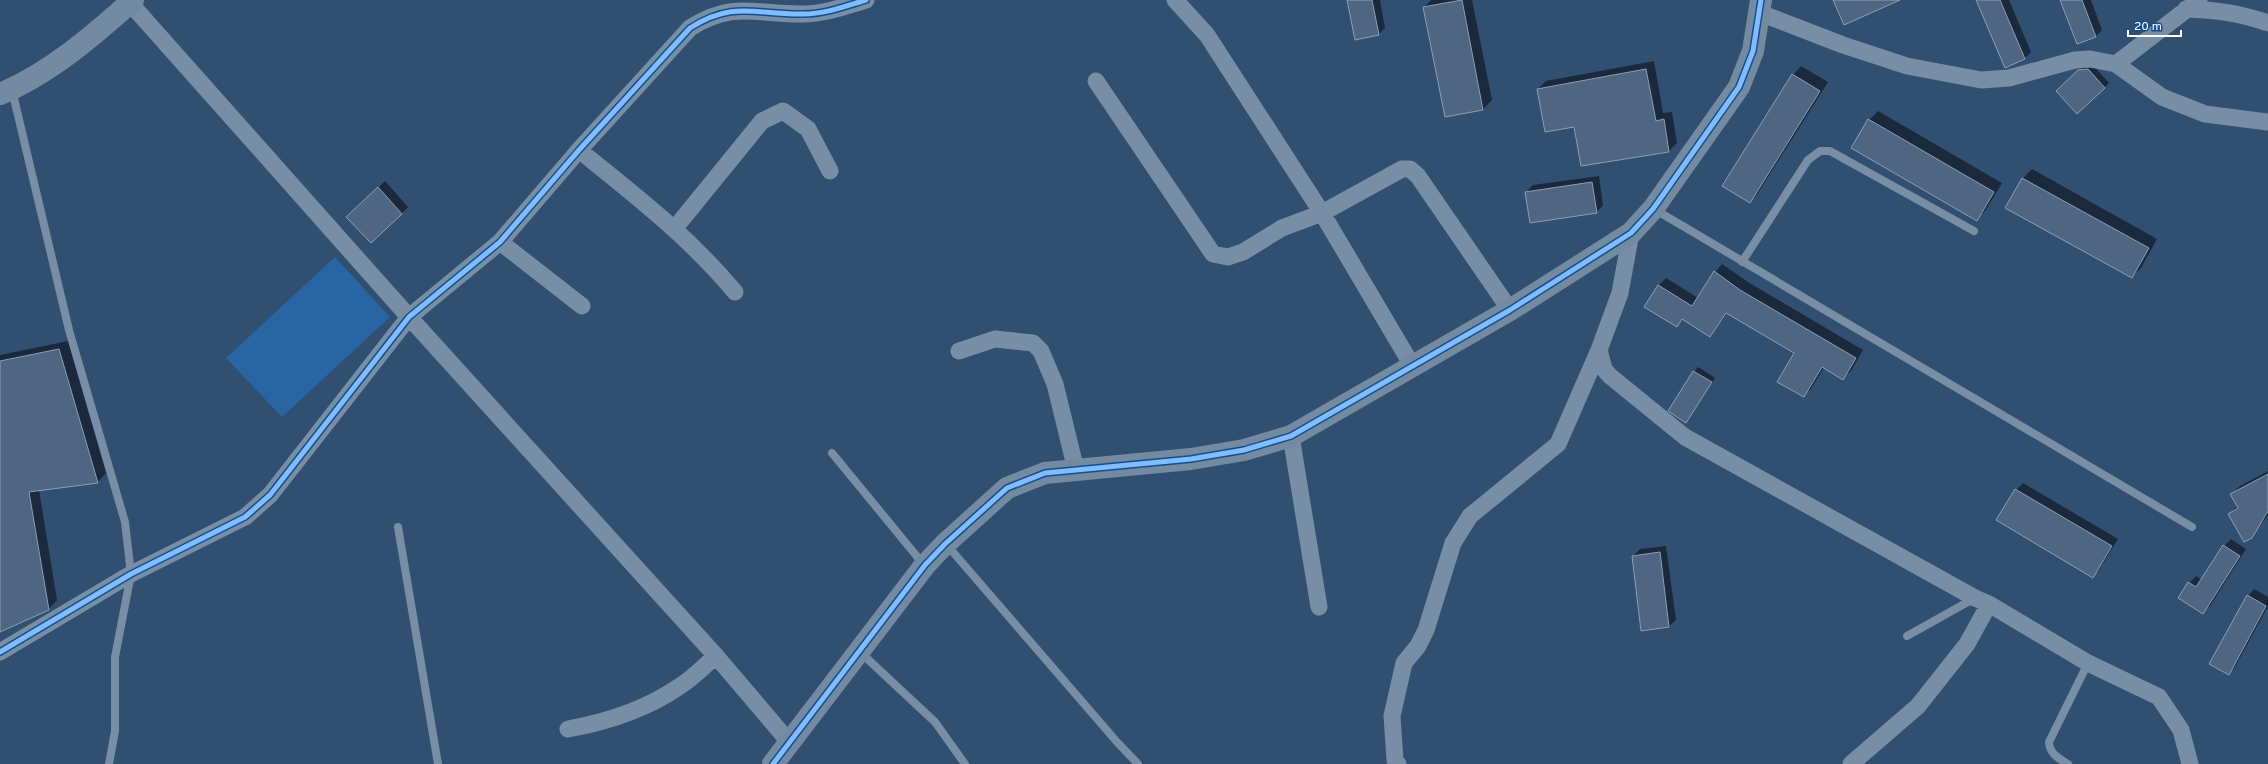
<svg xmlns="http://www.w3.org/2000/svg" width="2268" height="764" font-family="Overpass,sans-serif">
<rect width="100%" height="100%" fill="#314f71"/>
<!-- green -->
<path fill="#2965a3" d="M335 257 390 317 282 417 226 358Z"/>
<!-- shadow -->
<path fill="#0007" d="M1348 0H1380L1385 28 1379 34Z
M1431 0H1472L1492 100 1483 109 1446 116 1424 7Z
M1977 0H2009L2031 52 2024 59Z
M2061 0H2091L2102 30 2096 36 2078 43Z
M1654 61 1663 113 1672 112 1677 143 1669 151 1575 126 1538 89 1546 81Z
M2093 65 2109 83 2077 113 2061 87 2084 66Z
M1801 66 1828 82 1758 193 1750 202 1793 75Z
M1878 111 2002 183 1985 211 1977 219 1853 148 1869 120Z
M2032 169 2157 239 2141 268 2132 277 2007 208 2023 178Z
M1599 176 1603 205 1597 212 1526 192 1533 185Z
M385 181 408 207 401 214 348 217Z
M1722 264 1748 282 1863 350 1851 371 1843 378 1824 367 1811 389 1803 396 1795 353 1727 313 1710 336 1683 319 1677 326 1645 307 1659 285 1666 278 1698 298 1715 272Z
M68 341 106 473 98 482 39 490 57 600 49 609 0 631V355Z
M1698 367 1715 378 1686 422 1694 372Z
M2268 471V515L2251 537 2229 514 2237 506 2231 494 2240 486Z
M2023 483 2118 539 2099 570 2093 576 1998 520 2016 490Z
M2231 539 2246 549 2210 606 2203 612 2189 583 2196 576 2202 580 2224 546Z
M1666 546 1676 620 1669 626 1642 630 1633 556 1640 549Z
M2254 589 2268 597V606L2235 667 2229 673 2248 596Z"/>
<!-- building -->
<path fill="#4e6681" stroke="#8c9fb4" d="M1347 0H1372L1379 35 1355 40Z
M1462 0 1483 110 1445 117 1423 7Z
M1833 0H1900L1844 25Z
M1976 0H2000L2025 59 2005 68Z
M2060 0H2082L2096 37 2077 44Z
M1646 69 1656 121 1664 119 1669 152 1581 166 1574 127 1545 132 1537 89Z
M2088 69 2105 88 2077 114 2056 91 2078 70Z
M1792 74 1820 91 1750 203 1722 186Z
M1868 119 1994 192 1977 221 1851 148Z
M2022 178 2149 248 2132 278 2005 208Z
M1592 182 1597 213 1530 223 1525 192Z
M378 187 402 214 371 243 346 217Z
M1714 271 1740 290 1856 358 1843 380 1822 367 1804 397 1777 382 1794 353 1726 313 1710 337 1682 319 1677 327 1644 307 1658 285 1692 306Z
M59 349 98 483 29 492 49 610 0 632V361Z
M1693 371 1712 382 1686 423 1668 411Z
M2268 474V511L2252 538 2244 542 2228 514 2238 508 2230 494Z
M2015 489 2112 546 2093 578 1996 520Z
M2223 545 2240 556 2203 614 2178 598 2188 582 2196 587Z
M1660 552 1669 627 1641 631 1632 556Z
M2247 595 2266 606 2229 675 2209 664Z"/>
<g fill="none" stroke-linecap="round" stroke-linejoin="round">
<!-- lane -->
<path stroke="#788ea5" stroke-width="8" d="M12 90 69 330 125 522 131 574 115 657V731L109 764
M1654 209 2192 527
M1742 262 1808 160 1820 151H1830L1974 231
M832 453 924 565
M398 527 438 764
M946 544 1117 742 1138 764
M1907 636 1975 598
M860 652 935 722 965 764
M2068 764C2058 758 2050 754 2049 742L2088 663"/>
<!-- street -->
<path stroke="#788ea5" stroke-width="17" d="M1175 0 1207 35 1322 213 1413 367
M130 3 409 317 716 656 790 743
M2186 9C2217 10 2239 13 2268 23
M1760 13 1843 45 1907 66 1981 80 2009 78 2075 60 2090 59 2116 64 2162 97 2205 114 2268 122
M2116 64 2199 0
M1096 81 1213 254 1228 257 1243 252 1282 228 1322 213 1402 169H1410L1418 176 1510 310
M579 150C636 196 688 236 735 292
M675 228 762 121 783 111 808 129 830 171
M1631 233 1620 293 1599 350 1604 369 1610 376 1685 437 1975 598 1989 604 2088 663 2159 697 2181 730 2190 764
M500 242 582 306
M959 351 995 339 1033 343 1041 351 1055 384 1076 470
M1291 436 1319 607
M0 652 131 574 245 517 270 495 409 317 500 242 579 150 690 28C734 0 756 15 803 14 825 14 846 6 866 0
M568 729C607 722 647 709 680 686 693 678 704 666 716 656
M1398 764 1395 760 1392 716 1404 663 1418 646 1426 630 1453 543 1470 516 1558 444 1599 350
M1851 764 1918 706 1967 644 1989 604"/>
<!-- secondary -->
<path stroke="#738aa1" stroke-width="22" d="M0 94C49 74 94 35 133 0
M773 764 925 565 945 544 1007 488 1045 473 1191 459 1244 450 1291 436 1510 310 1631 233 1653 209 1739 87 1753 51 1761 0"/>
<!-- cycleway casing -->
<g stroke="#164e8c" stroke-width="8">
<path id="cycleway" d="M0 652 131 574 245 517 270 495 409 317 500 242 579 150 690 28C734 0 756 15 803 14 825 14 846 6 866 0
M773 764 925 565 945 544 1007 488 1045 473 1191 459 1244 450 1291 436 1510 310 1631 233 1653 209 1739 87 1753 51 1761 0"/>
</g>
<!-- cycleway -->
<use href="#cycleway" stroke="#80bcff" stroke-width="5"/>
</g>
<!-- scale -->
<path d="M2128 30v6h53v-6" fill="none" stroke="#ffffff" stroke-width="2"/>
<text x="2134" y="30" font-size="12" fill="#ffffff" stroke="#164e8c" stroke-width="3" paint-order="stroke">20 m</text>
</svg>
